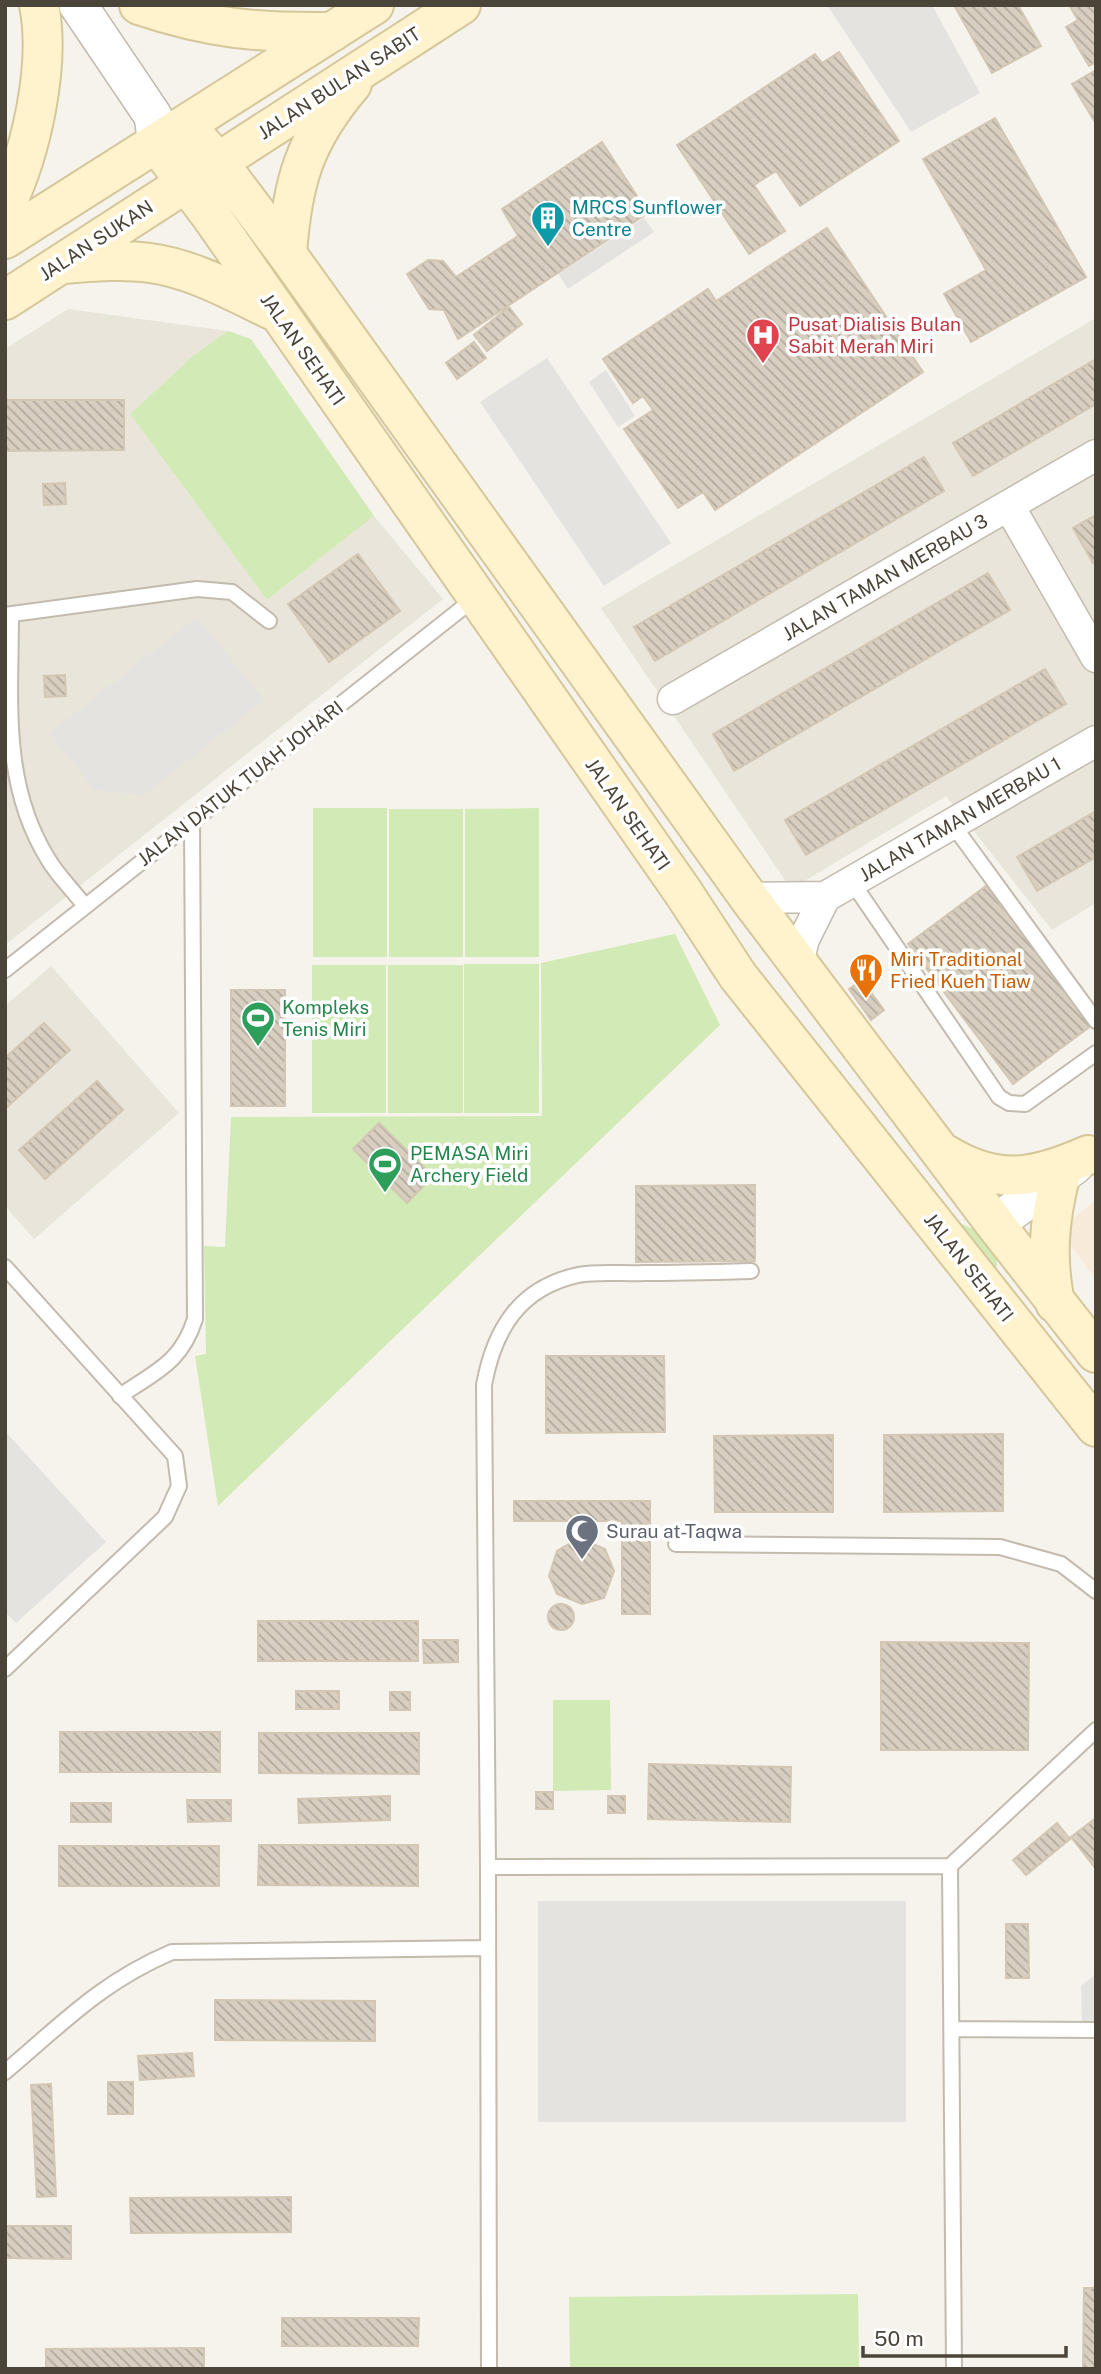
<svg xmlns="http://www.w3.org/2000/svg" width="1101" height="2374" font-family="'Public Sans',sans-serif">
<defs>
<pattern id="building-back-hatch" width="6" height="6" patternUnits="userSpaceOnUse" patternTransform="scale(1.75)"><rect width="6" height="6" fill="#d8cfc1"/><path d="M-1 5l2 2M0 0l6 6M5-1l2 2" fill="none" stroke="#b1aa9e"/></pattern>
</defs>
<rect width="100%" height="100%" fill="#f6f3ec"/>
<!-- residential -->
<path fill="#eae5da" d="M68 309 228 331 194 355 130 414 267 600 374 516 443 599 5 945V349Z
M1096 318V903L1052 930 946 796 791 889 601 608Z
M51 966 179 1113 34 1239 5 1206V1006Z"/>
<!-- commercial -->
<path fill="#f7ead8" d="M1096 1200V1279L1059 1230Z"/>
<!-- green -->
<path fill="#d2eab5" d="M228 331 251 339 374 516 267 600 130 414 194 355Z
M313 808H387V957H313Z
M539 808V957H465V809Z
M389 809H463V957H389Z
M675 934 720 1025 218 1506 195 1356 206 1354 204 1246 225 1247 231 1117 542 1116 541 963Z
M464 964H539V1113H464Z
M312 965H386V1113H312Z
M388 965H463V1113H388Z
M955 1221C984 1233 1003 1243 995 1280Z
M553 1700H610L611 1790 553 1791Z
M858 2294 859 2369H570L569 2297Z"/>
<!-- parking -->
<path fill="#e5e3e0" d="M827 5H932L980 93 911 132Z
M644 218 654 232 568 289 558 274Z
M547 358 671 543 604 586 480 402Z
M606 370 635 416 618 427 589 382Z
M197 617 264 700 144 795 95 790 50 733Z
M5 1431 106 1542 16 1623 5 1612Z
M538 1901H906V2122H538Z
M1096 1974V2022H1082L1081 1986Z"/>
<!-- building -->
<path fill="url(#building-back-hatch)" stroke="#d3c7b4" stroke-width="2" d="M954 5H1018L1041 46 992 73Z
M1069 5H1096V62L1089 66 1066 27 1078 20Z
M839 52 899 141 800 206 776 171 754 185 785 231 749 254 677 145 815 54 822 63Z
M1096 70V124L1072 84Z
M995 118 1086 277 971 342 944 294 986 270 923 159Z
M602 142 648 213 458 339 444 310 429 309 407 274 428 260 443 261 456 277 518 236 502 209Z
M827 228 923 372 715 510 703 492 678 508 624 429 653 410 643 396 633 403 603 359 708 289 716 301Z
M509 307 522 324 487 351 474 335Z
M474 342 486 358 457 379 446 363Z
M1096 359V404L973 476 953 443Z
M5 400H124V450L5 451Z
M924 457 944 491 655 661 634 627Z
M65 483 66 504 44 505 43 484Z
M1096 515V562L1093 563 1073 528Z
M358 554 400 611 329 662 288 604Z
M988 573 1010 610 734 771 713 734Z
M1045 669 1066 704 806 855 785 820Z
M65 675 66 696 45 697 44 676Z
M1096 811V857L1037 891 1017 857Z
M986 886 1092 1025 1013 1084 908 944Z
M862 980 884 1010 871 1020 849 989Z
M231 990H285V1106H231Z
M44 1023 70 1050 5 1109V1058Z
M97 1081 123 1110 45 1179 19 1150Z
M379 1123 433 1176 407 1203 353 1149Z
M755 1185V1261L636 1262V1186Z
M546 1356H664L665 1432 546 1433Z
M1003 1434V1511L884 1512V1435Z
M833 1435V1512H715L714 1436Z
M514 1501H650V1614H622V1521H514Z
M579 1538 605 1549 614 1571 604 1598 582 1604 557 1594 549 1576 557 1551Z
M548 1617a13 13 0 1 1 26 0a13 13 0 1 1-26 0Z
M258 1621H418V1661H258Z
M423 1640H458V1662L424 1663Z
M881 1642 1029 1643 1028 1750H881Z
M296 1691H339V1709H296Z
M390 1692H410V1710H390Z
M60 1732H220V1772H60Z
M259 1733H419V1774L259 1773Z
M649 1764 791 1767 790 1822 648 1819Z
M536 1792H553V1809H536Z
M390 1796V1820L299 1823 298 1799Z
M608 1796H625V1813H608Z
M187 1800H231V1821L188 1822Z
M71 1803H111V1822H71Z
M1096 1818V1869L1071 1837Z
M1057 1823 1070 1839 1026 1875 1013 1860Z
M259 1845H418V1886L258 1885Z
M59 1846H219V1886H59Z
M1006 1924H1028L1029 1978H1006Z
M215 2000 375 2001V2041L215 2040Z
M192 2053 194 2076 140 2080 138 2056Z
M108 2082H133V2114H108Z
M51 2084 56 2196 37 2197 31 2085Z
M291 2197V2232L131 2233 130 2198Z
M5 2226H71V2259L5 2258Z
M1084 2288H1096V2369H1083Z
M282 2318H419L418 2346H282Z
M204 2348V2369H46V2349Z"/>
<g fill="none" stroke-linecap="round" stroke-linejoin="round">
<!-- service casing -->
<g stroke="#c2bbae" stroke-width="18">
<path id="service" d="M5 615 197 589 232 592 269 621
M11 615C11 700 1 783 48 859 57 875 73 890 84 905
M953 825 1096 1021
M852 882 999 1097 1009 1103 1025 1104 1096 1053
M5 970 475 598
M5 1267 175 1456 179 1486 165 1517 5 1669
M120 1396C156 1371 181 1363 195 1319L192 822
M676 1544 1000 1547 1061 1564 1096 1591
M950 1866 1096 1730
M488 1867 484 1385C494 1330 519 1288 578 1275 598 1271 622 1274 643 1273 679 1273 715 1272 751 1271
M952 2029 1096 2030
M5 2072C62 2024 101 1982 172 1952L487 1948
M489 2369 488 1867 950 1866 954 2369"/>
</g>
<!-- minor casing -->
<g stroke="#c2bbae" stroke-width="33">
<path id="minor" d="M1009 506 1096 657
M673 699 1096 455
M749 898 825 897 1096 741
M798 963 804 939 825 897"/>
</g>
<!-- tertiary casing -->
<g stroke="#c2bbae" stroke-width="40">
<path id="tertiary" d="M78 5 153 116 157 144
M995 1224 1075 1165"/>
</g>
<!-- secondary casing -->
<g stroke="#d6c79b" stroke-width="42">
<path id="secondary" d="M139 5C211 29 257 33 332 32
M185 125 218 162 287 254 749 898 995 1224 1096 1353
M157 144 211 216 683 892 738 976 1096 1427
M5 207C31 153 51 65 39 5
M5 239 374 5
M287 254C292 183 304 140 352 84
M63 264C91 262 121 259 150 263 195 269 235 293 276 312
M5 300 461 5
M945 1154C997 1186 1034 1179 1088 1155
M1055 1303C1046 1258 1049 1221 1060 1177"/>
</g>
<!-- service -->
<use href="#service" stroke="#fff" stroke-width="14"/>
<!-- minor -->
<use href="#minor" stroke="#fff" stroke-width="30"/>
<!-- tertiary -->
<use href="#tertiary" stroke="#fff" stroke-width="37"/>
<!-- secondary -->
<use href="#secondary" stroke="#fff3cd" stroke-width="38"/>
</g>
<!-- icons -->
<defs>
<g id="building-pin" transform="scale(1.75)"><path d="M0 17L-7.5 6A9.5 9.5 0 1 1 7.5 6Z" fill="#0f9aa8" stroke="#fff"/><path d="M-4-6H4V6H1V3H-1V6H-4ZM-2.5-4.3h1.7v1.8h-1.7ZM.8-4.3h1.7v1.8H.8ZM-2.5-1h1.7V.8h-1.7ZM.8-1h1.7V.8H.8Z" fill="#fff"/></g>
<g id="hospital-pin" transform="scale(1.75)"><path d="M0 17L-7.5 6A9.5 9.5 0 1 1 7.5 6Z" fill="#e0444e" stroke="#fff"/><path d="M-5-5h3v3.5h4V-5h3V5h-3V1.5h-4V5h-3Z" fill="#fff"/></g>
<g id="restaurant-pin" transform="scale(1.75)"><path d="M0 17L-7.5 6A9.5 9.5 0 1 1 7.5 6Z" fill="#e8710a" stroke="#fff"/><path d="M-5-6h1v4h1v-4h1v4h1v-4h1v5L-1.5 .5V6h-2V.5L-5-1ZM5-6V6H3V1.5H1.5Q1.5-4 5-6Z" fill="#fff"/></g>
<g id="stadium-pin" transform="scale(1.75)"><path d="M0 17L-7.5 6A9.5 9.5 0 1 1 7.5 6Z" fill="#2e9e5b" stroke="#fff"/><path d="M0-5a6.5 5 0 1 0 0 10a6.5 5 0 1 0 0-10ZM-3.5-1.8h7v3.6h-7Z" fill="#fff"/></g>
<g id="mosque-pin" transform="scale(1.75)"><path d="M0 17L-7.5 6A9.5 9.5 0 1 1 7.5 6Z" fill="#6b7280" stroke="#fff"/><path d="M3.5-4.9A6 6 0 1 0 3.5 4.9A5 5 0 1 1 3.5-4.9Z" fill="#fff"/></g>
</defs>
<g fill-rule="evenodd">
<use href="#building-pin" x="548" y="218"/>
<use href="#hospital-pin" x="763" y="335"/>
<use href="#restaurant-pin" x="866" y="970"/>
<use href="#stadium-pin" x="258" y="1018"/>
<use href="#stadium-pin" x="385" y="1164"/>
<use href="#mosque-pin" x="582" y="1531"/>
</g>
<g text-anchor="middle" dominant-baseline="central" stroke-width="7" stroke-linejoin="round" paint-order="stroke">
<!-- street labels -->
<g font-size="19" fill="#4b4439" stroke="#fff">
<text transform="translate(339 83) rotate(-33)">JALAN BULAN SABIT</text>
<text transform="translate(96 240) rotate(-33)">JALAN SUKAN</text>
<text transform="translate(303 349) rotate(55)">JALAN SEHATI</text>
<text transform="translate(885 577) rotate(-30)">JALAN TAMAN MERBAU 3</text>
<text transform="translate(240 783) rotate(-38)">JALAN DATUK TUAH JOHARI</text>
<text transform="translate(628 814) rotate(55)">JALAN SEHATI</text>
<text transform="translate(960 819) rotate(-30)">JALAN TAMAN MERBAU 1</text>
<text transform="translate(969 1267) rotate(52)">JALAN SEHATI</text>
</g>
<!-- culture labels -->
<g font-size="19" fill="#0d838f" stroke="#fff" text-anchor="start">
<text x="572" y="207">MRCS Sunflower<tspan x="572" dy="22">Centre</tspan></text>
</g>
<!-- health labels -->
<g font-size="19" fill="#be3a42" stroke="#fff" text-anchor="start">
<text x="788" y="324">Pusat Dialisis Bulan<tspan x="788" dy="22">Sabit Merah Miri</tspan></text>
</g>
<!-- food labels -->
<g font-size="19" fill="#c56008" stroke="#fff" text-anchor="start">
<text x="890" y="959">Miri Traditional<tspan x="890" dy="22">Fried Kueh Tiaw</tspan></text>
</g>
<!-- leisure labels -->
<g font-size="19" fill="#27864d" stroke="#fff" text-anchor="start">
<text x="282" y="1007">Kompleks<tspan x="282" dy="22">Tenis Miri</tspan></text>
<text x="410" y="1153">PEMASA Miri<tspan x="410" dy="22">Archery Field</tspan></text>
</g>
<!-- worship labels -->
<g font-size="19" fill="#5b616d" stroke="#fff" text-anchor="start">
<text x="606" y="1531">Surau at-Taqwa</text>
</g>
</g>
<!-- border -->
<rect width="1101" height="2374" fill="none" stroke="#4b4439" stroke-width="14"/>
<!-- scale -->
<path d="M863 2346v10h203v-10" fill="none" stroke="#4b4439" stroke-width="3.5"/>
<text x="874" y="2346" font-size="21" fill="#4b4439" stroke="#ffffff" stroke-width="5" paint-order="stroke">50 m</text>
</svg>
